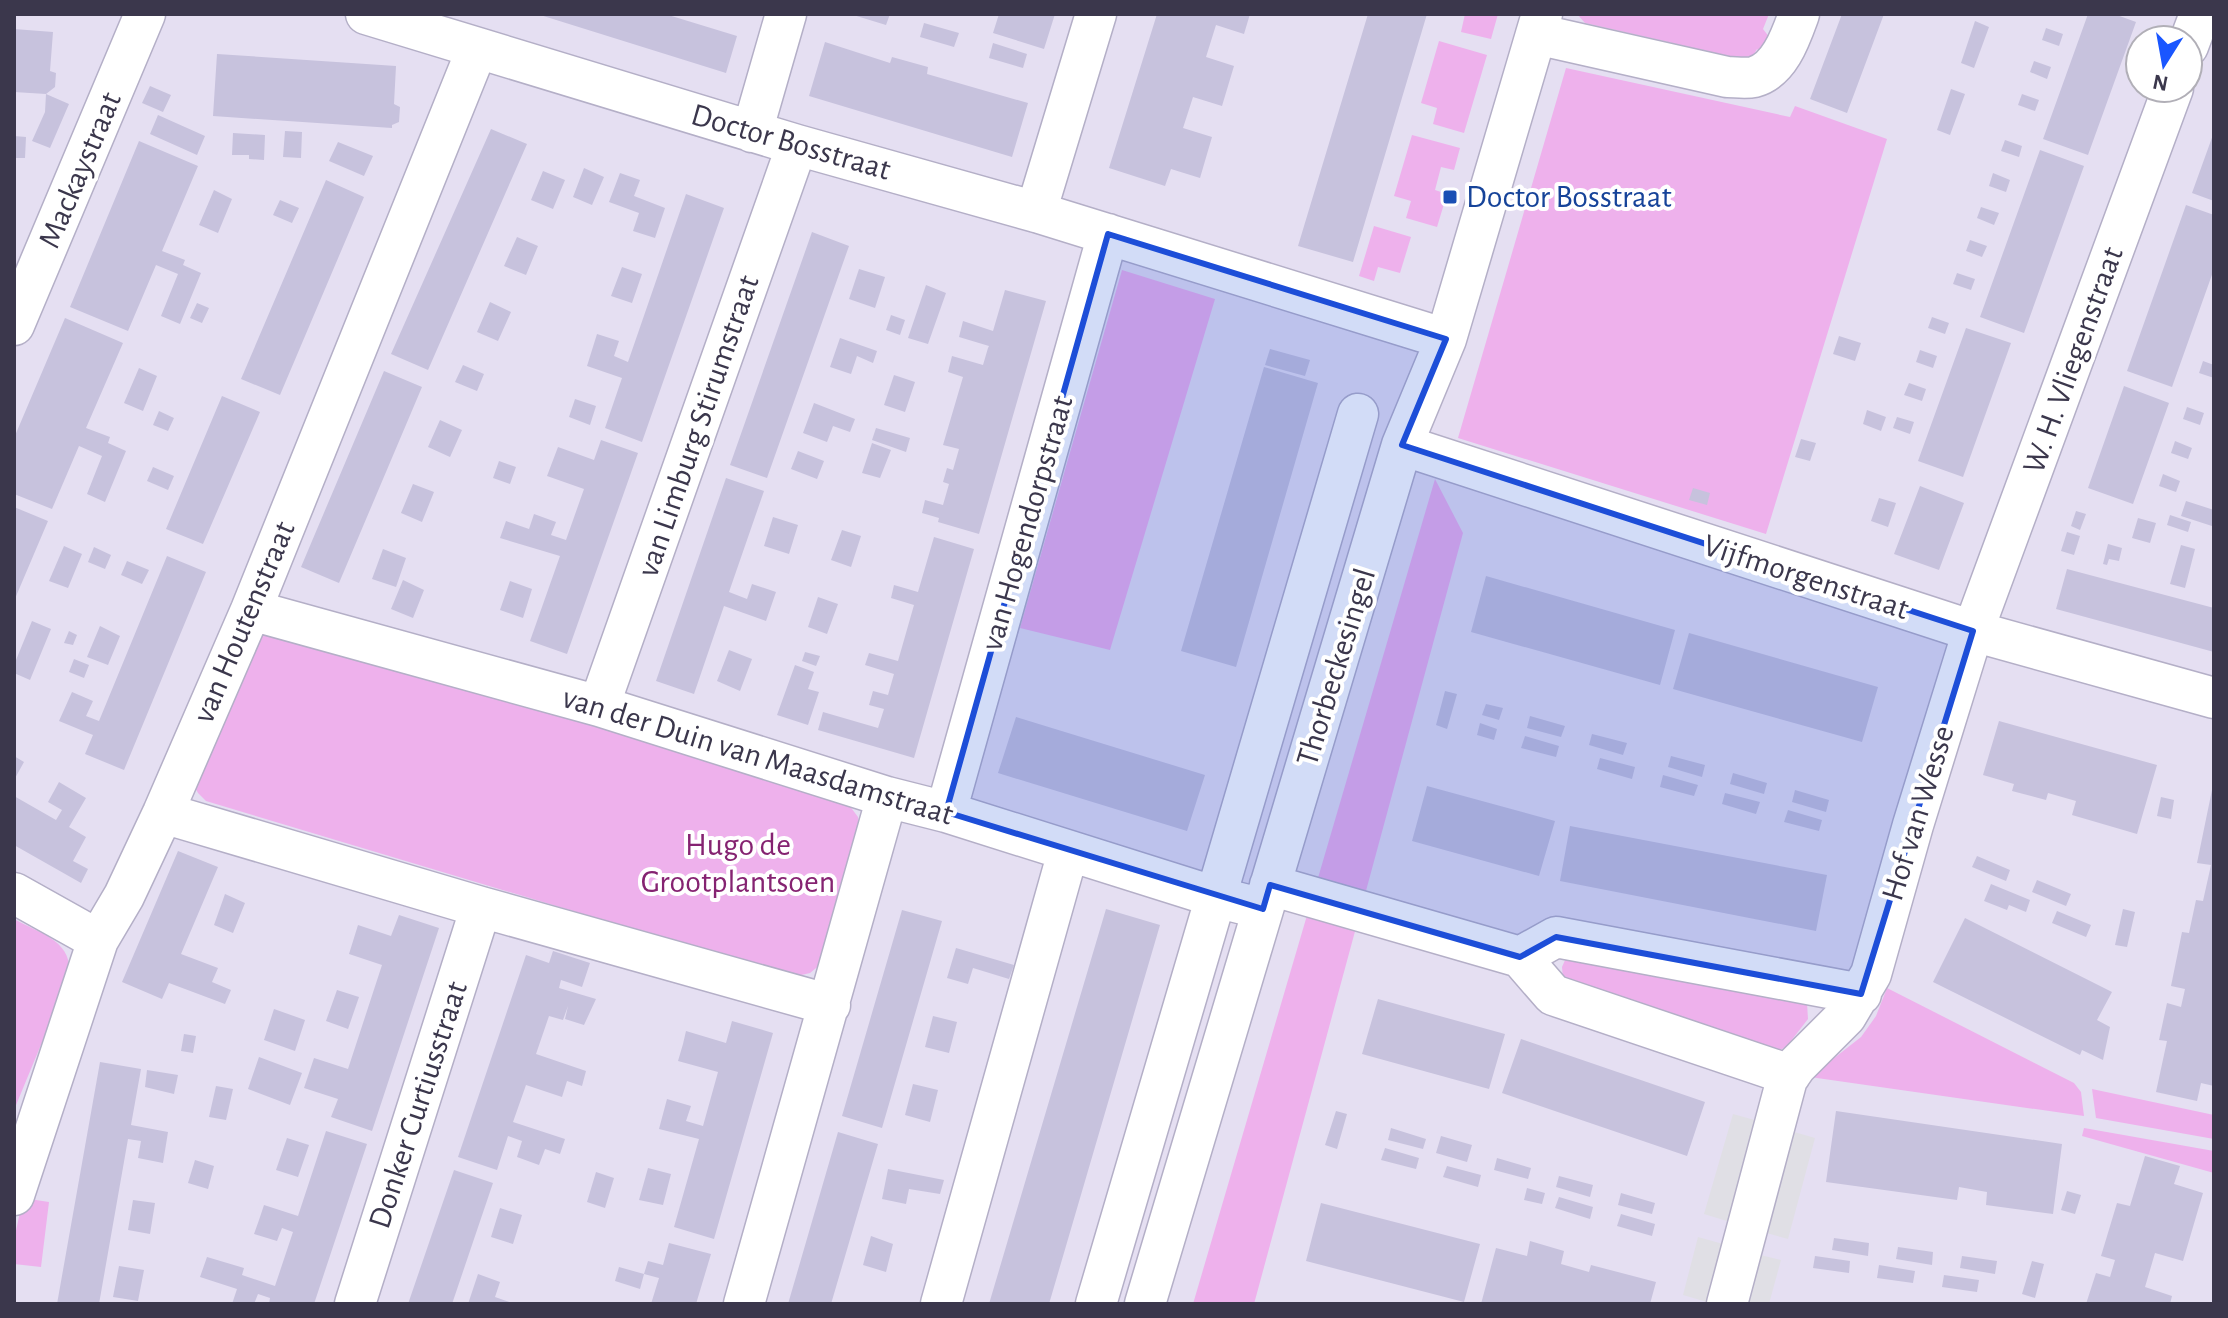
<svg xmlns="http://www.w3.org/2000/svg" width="2228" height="1318" font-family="'Alegreya Sans',sans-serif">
<rect width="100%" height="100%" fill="#eeebf7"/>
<!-- residential -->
<path fill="#e5dff2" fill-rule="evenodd" d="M14 14H2214V1304H14ZM2140 40H2188V88H2140Z"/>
<!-- green -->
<path fill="#eeb1ec" d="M1465 14H1498L1491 39 1461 32Z
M1577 14H1769L1763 29 1773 42 1765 57 1757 49 1753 56 1738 58 1585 23Z
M1439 41 1487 55 1464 133 1433 124 1437 108 1421 103Z
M1566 68 1790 117 1795 106 1887 139 1766 534 1458 438Z
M1412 135 1460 148 1454 170 1441 167 1435 190 1447 194 1437 227 1406 218 1411 201 1394 196Z
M1374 226 1411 237 1400 273 1378 267 1374 281 1359 276Z
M1122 270 1215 299 1110 650 1020 628Z
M1435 479 1463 533 1254 1304H1193Z
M272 627 846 801 858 817 860 828 821 964 810 973 793 977 206 801 198 793 193 784 246 645Z
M14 919C41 934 74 941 69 977L14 1110Z
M1566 958 1807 1003 1808 1019 1787 1046 1777 1052 1563 979 1562 967Z
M1887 988 2074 1083 2081 1092 2084 1116 1810 1077 1861 1037 1876 1016Z
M2092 1089 2214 1115V1139L2096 1118Z
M2084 1128 2214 1151V1173L2082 1136Z
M23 1198 49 1202 41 1267 14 1264V1240Z"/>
<!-- parking -->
<path fill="#e0dfe5" d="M1733 1114 1758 1121 1730 1222 1704 1214Z
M1791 1131 1815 1138 1788 1239 1763 1232Z
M1698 1237 1723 1244 1707 1302 1683 1295Z
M1756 1254 1781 1260 1769 1304H1742Z"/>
<!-- building -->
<path fill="#c7c2dd" d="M537 14H665L737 36 726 73Z
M850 14H890L886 25Z
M999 14H1055L1044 49 993 33Z
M1157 14H1250L1244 34 1216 25 1206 57 1234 66 1222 106 1193 97 1183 128 1212 137 1200 178 1171 169 1165 186 1109 168Z
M1368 14H1427L1353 262 1298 246Z
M1842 14H1884L1847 113 1810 99Z
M2088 14H2114L2136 22 2088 155 2043 139Z
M1975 21 1989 27 1974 68 1961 63Z
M924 23 959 33 954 47 920 37Z
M2046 28 2063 34 2059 46 2042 40Z
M14 29 53 32 50 71 56 73 55 87 46 94 69 104 50 148 32 141 45 112 46 94 14 92Z
M825 42 890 63 892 57 928 67 927 74 1028 103 1012 157 809 96Z
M993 43 1027 54 1023 68 989 58Z
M217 54 396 66 394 104 400 107 399 122 392 125V128L213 116Z
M2034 61 2051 67 2047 79 2030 72Z
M150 86 171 95 163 112 142 103Z
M1951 89 1965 94 1950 135 1937 130Z
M2022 94 2039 100 2035 111 2018 105Z
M158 115 205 136 197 155 150 134Z
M491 129 527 144 428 370 391 354Z
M285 131 302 132 301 158 283 157Z
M2214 132V201L2192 193Z
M233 133 265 135 264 160 249 159V155H232Z
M14 136 26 137 25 158H14Z
M2005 140 2022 146 2019 157 2001 151Z
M139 141 198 166 162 251 185 260 183 265 201 273 180 324 161 316 178 274 156 265 128 331 70 307Z
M338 142 373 156 364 176 329 161Z
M2040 150 2084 166 2024 333 1980 317Z
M584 168 604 177 592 205 573 197Z
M543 171 565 180 553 209 531 200Z
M620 173 640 180 634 196 665 208 655 238 633 231 639 213 609 202Z
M1993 173 2010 180 2006 192 1989 186Z
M326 180 364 197 280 395 241 379Z
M214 190 232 199 218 233 199 225Z
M686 194 724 208 642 442 605 428 622 378 587 366 597 334 619 341 614 356 628 362Z
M280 200 299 208 292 223 273 215Z
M2186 205 2214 215V269L2172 387 2127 371Z
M1981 207 1999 213 1994 225 1977 218Z
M812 232 849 246 767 478 730 465Z
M517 237 538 246 526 275 504 266Z
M1970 240 1987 246 1982 257 1966 251Z
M622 267 642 274 632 303 611 296Z
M859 269 885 277 875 308 849 299Z
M1957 273 1975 279 1971 290 1953 284Z
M926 285 946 293 928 344 908 338Z
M1005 290 1046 301 979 534 938 522 939 518 922 513 925 500 943 505 949 484 943 482 947 468 953 470 959 449 943 445 963 377 948 372 952 356 983 365 988 348 989 346 959 337 963 321 993 331Z
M490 302 511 312 498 341 477 332Z
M197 303 209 308 202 323 190 318Z
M891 315 905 320 900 335 886 330Z
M1932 317 1949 323 1945 334 1928 328Z
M65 318 123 343 86 428 110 437 108 443 126 451 105 502 87 494 102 456 79 446 52 509 14 494V438Z
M1966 328 2011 343 1963 477 1918 461Z
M1839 336 1861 343 1855 361 1833 354Z
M840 338 877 351 873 363 857 356 851 374 830 367Z
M1270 349 1310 360 1305 376 1265 365Z
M1920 350 1937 356 1933 368 1916 362Z
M2203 361 2214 365V378L2199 373Z
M463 365 484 374 477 391 455 382Z
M1264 367 1318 383 1236 667 1181 651Z
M139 368 157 376 143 411 124 403Z
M384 371 422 387 339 583 301 567Z
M894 375 915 382 905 412 884 405Z
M1909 383 1926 389 1922 401 1904 395Z
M2124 386 2169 403 2133 504 2088 488Z
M222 396 260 412 203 544 166 529Z
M575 399 596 406 590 425 569 417Z
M814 403 855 419 850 432 833 426 827 442 803 433Z
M2187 407 2204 413 2200 425 2183 419Z
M1867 410 1886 417 1881 431 1863 424Z
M159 411 174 418 168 431 153 425Z
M1897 417 1914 422 1910 434 1893 428Z
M440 420 462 430 450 457 428 447Z
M876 428 910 438 906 452 872 440Z
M1801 439 1816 443 1810 461 1795 457Z
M601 440 638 453 567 654 530 641 560 556 500 538 506 521 529 529 534 514 556 522 551 535 566 540 584 489 547 476 558 447 594 460Z
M2175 441 2192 448 2188 459 2171 453Z
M872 443 891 450 880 478 862 473Z
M798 451 824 461 817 479 791 469Z
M499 461 516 467 510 484 493 478Z
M153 467 174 476 168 490 147 481Z
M2163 474 2180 481 2176 492 2159 486Z
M726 478 764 491 729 592 747 599 752 584 776 592 766 621 724 606 694 694 656 681Z
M413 484 434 492 422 522 401 513Z
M1920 486 1964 503 1939 570 1894 554Z
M1693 488 1710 493 1707 505 1689 500Z
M1879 498 1896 503 1888 527 1871 521Z
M2186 501 2214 510 2212 526 2181 516Z
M14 507 48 521 14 601Z
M2076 511 2086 514 2080 530 2071 526Z
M2170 515 2191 522 2188 532 2167 525Z
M773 517 798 525 789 554 764 546Z
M2138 518 2156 523 2150 543 2132 538Z
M842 530 861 536 851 567 831 560Z
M2067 532 2080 536 2074 555 2061 551Z
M934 537 974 549 914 758 818 730 823 712 878 728 884 709 869 705 873 691 888 695 894 674 865 665 869 653 898 661 914 605 891 598 894 585 918 592Z
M2108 544 2122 548 2119 561 2109 559 2107 565 2103 564Z
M2181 545 2195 549 2185 588 2170 584Z
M64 546 82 554 68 588 49 581Z
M94 547 111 555 105 569 88 562Z
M383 549 406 558 396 587 372 579Z
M167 556 206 572 124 770 85 754 93 735 59 721 72 692 93 701 86 716 99 721Z
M127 561 149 570 142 584 121 575Z
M2067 569 2214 608V652L2056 609Z
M1486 576 1675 630 1660 685 1471 632Z
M403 580 424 590 413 618 391 609Z
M510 581 532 589 523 618 500 610Z
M818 597 838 604 827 634 808 627Z
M32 621 51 629 30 680 14 673V665Z
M100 626 120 636 108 665 87 657Z
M69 631 77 635 73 645 64 643Z
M1689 633 1878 687 1862 742 1673 689Z
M729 650 752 659 740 691 717 681Z
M805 652 820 656 816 666 802 661Z
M74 659 89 665 84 678 69 672Z
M795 665 814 672 808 689 819 692 808 725 777 715Z
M1445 691 1457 694 1447 729 1436 725Z
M1486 704 1503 708 1499 720 1482 715Z
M1530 716 1565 726 1561 737 1527 728Z
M1016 717 1205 775 1187 831 998 773Z
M1999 721 2157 765 2137 834 2072 815 2076 801 2048 793 2046 800 2012 791 2014 784 1983 775Z
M1480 723 1497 729 1494 740 1477 735Z
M1592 734 1627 743 1623 755 1589 745Z
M1525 736 1559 746 1556 757 1521 748Z
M14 756 24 762 14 780Z
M1671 756 1705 765 1702 777 1668 767Z
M1600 758 1635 767 1632 779 1597 769Z
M1733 773 1767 783 1764 794 1730 784Z
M1663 775 1698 785 1694 796 1660 787Z
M59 782 86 798 69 827 86 837 73 861 88 869 81 883 14 845V796L56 820 62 810 48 802Z
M2213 785 2214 1086 2201 1083 2197 1101 2156 1092 2167 1041 2159 1040 2167 1003 2181 1007 2185 989 2171 986 2182 932 2189 933 2196 900 2203 901 2211 865 2197 863Z
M1427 786 1555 821 1539 876 1412 841Z
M1795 790 1829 800 1826 812 1792 802Z
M1725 793 1760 802 1756 814 1722 804Z
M2161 797 2174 800 2171 819 2157 816Z
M1788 810 1822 820 1819 831 1784 822Z
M1570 826 1827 875 1816 931 1560 881Z
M178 851 218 867 181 954 218 968 212 982 231 990 225 1004 169 983 162 999 122 982Z
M1977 856 2010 870 2006 881 1972 867Z
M2037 880 2071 894 2066 906 2032 892Z
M1991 884 2030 900 2026 912 2009 905 2007 910 1984 901Z
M225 894 245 903 233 933 214 925Z
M1106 909 1160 925 1049 1304H989Z
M2123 909 2135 912 2127 947 2115 945Z
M902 910 942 921 882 1128 842 1116Z
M2057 911 2091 925 2086 937 2052 923Z
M399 915 439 928 372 1131 331 1117 338 1099 304 1088 314 1058 348 1069 382 965 349 954 358 925 391 936Z
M1965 918 2112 992 2097 1020 2110 1027 2103 1060 2082 1050 2080 1055 1933 982Z
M956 948 1014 965 1009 979 973 968 968 984 947 978Z
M553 951 590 963 582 987 561 980 559 988 596 999 584 1025 565 1019 568 1006 563 1020 549 1016 536 1054 586 1071 582 1086 567 1081 562 1097 526 1085 513 1122 565 1139 560 1154 545 1149 539 1165 517 1157 522 1141 508 1136 497 1170 458 1157 526 955 549 963Z
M337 990 359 997 348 1029 326 1021Z
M1378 999 1505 1034 1489 1089 1362 1054Z
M274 1009 305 1020 295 1051 264 1040Z
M933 1016 957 1022 949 1053 925 1047Z
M732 1021 773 1033 714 1239 674 1227 699 1139 659 1129 667 1099 691 1106 686 1121 703 1126 718 1072 678 1061 683 1044 686 1031 726 1043Z
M184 1034 196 1036 193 1053 181 1051Z
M1521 1039 1705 1102 1687 1156 1502 1093Z
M259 1057 302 1073 290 1105 248 1089Z
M100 1062 141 1069 131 1125 168 1132 163 1163 138 1158 141 1141 128 1139 99 1304H57Z
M147 1070 178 1075 174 1094 145 1087Z
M913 1084 938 1090 930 1122 905 1115Z
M216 1086 233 1089 226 1120 209 1117Z
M1336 1111 1347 1114 1337 1149 1325 1145Z
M1836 1111 2062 1144 2053 1214 1986 1205 1987 1192 1959 1187 1957 1200 1826 1182Z
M1391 1128 1426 1139 1423 1149 1388 1140Z
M326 1131 367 1144 314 1304H269L270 1298 258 1294 254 1304H232L237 1289 200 1277 207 1257 244 1268 242 1275 275 1286 293 1232 282 1228 277 1241 254 1234 259 1220 264 1205 298 1216Z
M838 1132 878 1144 868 1178 831 1304H788Z
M1441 1136 1472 1145 1467 1162 1436 1153Z
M287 1138 309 1145 298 1177 276 1170Z
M1385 1148 1419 1158 1416 1169 1381 1160Z
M2145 1156 2180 1166 2174 1184 2203 1193 2183 1261 2155 1253 2145 1287 2172 1296 2170 1304H2086L2096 1273 2110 1277 2115 1260 2101 1256 2117 1203 2130 1206Z
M1497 1158 1531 1168 1528 1179 1494 1170Z
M195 1160 214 1166 208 1189 188 1183Z
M1447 1166 1481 1175 1478 1187 1443 1177Z
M648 1168 671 1174 663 1205 639 1200Z
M888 1169 944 1180 940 1194 909 1189 906 1204 882 1199Z
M454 1170 493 1183 452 1304H408Z
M596 1172 614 1178 605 1208 587 1202Z
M1559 1176 1593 1185 1590 1197 1556 1187Z
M1527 1188 1545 1193 1542 1204 1524 1200Z
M2067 1191 2081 1195 2075 1214 2061 1210Z
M1621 1193 1655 1203 1652 1214 1618 1205Z
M1559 1197 1593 1207 1590 1219 1555 1208Z
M133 1200 155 1203 150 1234 128 1230Z
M1321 1203 1480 1244 1464 1302 1306 1261Z
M500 1208 522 1215 513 1244 491 1237Z
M1621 1214 1655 1224 1652 1236 1617 1226Z
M871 1236 893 1244 886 1272 863 1265Z
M1834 1238 1869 1243 1868 1256 1832 1250Z
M1530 1241 1564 1251 1561 1264 1589 1272 1591 1265 1656 1282 1650 1304H1481L1496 1248 1527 1256Z
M669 1243 711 1254 696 1304H651L659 1278 644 1274 648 1261 663 1265Z
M1898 1247 1933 1252 1932 1265 1896 1259Z
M1815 1256 1850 1261 1849 1273 1813 1268Z
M1962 1256 1997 1261 1995 1274 1960 1268Z
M2032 1261 2044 1264 2035 1298 2022 1294Z
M1879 1265 1915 1271 1913 1283 1877 1278Z
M119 1266 144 1270 138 1301 113 1297Z
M619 1267 644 1274 640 1289 615 1281Z
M478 1274 500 1282 495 1297 515 1304H468Z
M1944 1275 1979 1280 1977 1292 1942 1287Z"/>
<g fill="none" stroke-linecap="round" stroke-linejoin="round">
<!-- minor casing -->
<g stroke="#b4afc7" stroke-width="43">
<path id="minor" d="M366 14 797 145 1036 212 1446 339
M1536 34 1727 77C1735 77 1745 79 1754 77 1780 70 1791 36 1799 14
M2188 46 2200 14
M752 132 786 14
M1036 212 1096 14
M14 325 145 14
M1402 445 1973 631 2214 698
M251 610 599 706 887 797 946 812 1216 897 1263 909
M599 706 797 145
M946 812 1108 234
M163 813 481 907 830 1005
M1270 885 1520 957 1553 995 1790 1075
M14 893 98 940
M1520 957 1556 937 1861 994
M14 1195 98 940 124 896 163 813 251 610 477 49
M355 1304 481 907
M744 1304 887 797
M941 1304 1068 852
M1096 1304 1358 414
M1145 1304 1402 445 1446 339 1542 14
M1727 1304 1787 1079 1796 1066 1846 1016 1871 974 1913 825 1973 631 2173 88"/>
</g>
<!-- minor -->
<use href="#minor" stroke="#fff" stroke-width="40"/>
</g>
<!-- marked area -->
<path fill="#1d4ed8" fill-opacity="0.2" stroke="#1d4ed8" stroke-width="6" stroke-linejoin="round" d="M1108 234 1446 339 1402 445 1973 631 1861 994 1556 937 1520 957 1270 885 1263 909 946 812Z"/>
<!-- markers -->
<rect fill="#1a4fb4" stroke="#fff" stroke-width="3" x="1442" y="189" width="16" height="16" rx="4"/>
<g text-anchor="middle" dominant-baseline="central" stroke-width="8" stroke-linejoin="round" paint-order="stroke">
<!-- street labels -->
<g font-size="32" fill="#3b374c" stroke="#fff">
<text transform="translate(791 142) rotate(16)">Doctor Bosstraat</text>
<text transform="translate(80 170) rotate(-67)">Mackaystraat</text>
<text transform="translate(2073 360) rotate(-70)">W. H. Vliegenstraat</text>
<text transform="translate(698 426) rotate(-71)">van Limburg Stirumstraat</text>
<text transform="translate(1027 523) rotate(-74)">van Hogendorpstraat</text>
<text transform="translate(1806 577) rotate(18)">Vijfmorgenstraat</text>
<text transform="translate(244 622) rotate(-67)">van Houtenstraat</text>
<text transform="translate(1336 667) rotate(-73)">Thorbeckesingel</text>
<text transform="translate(758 756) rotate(17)">van der Duin van Maasdamstraat</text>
<text transform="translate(1918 813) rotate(-73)">Hof van Wesse</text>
<text transform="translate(418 1105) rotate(-72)">Donker Curtiusstraat</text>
</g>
<!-- transit labels -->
<g font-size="32" fill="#164399" stroke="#fff" text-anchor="start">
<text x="1466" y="197">Doctor Bosstraat</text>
</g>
<!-- park labels -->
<g font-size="32" fill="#852371" stroke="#fff">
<text x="738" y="845">Hugo de<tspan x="738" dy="37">Grootplantsoen</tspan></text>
</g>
</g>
<!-- border -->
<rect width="2228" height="1318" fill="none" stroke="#3b374c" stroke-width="32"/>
<!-- north arrow -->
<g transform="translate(2164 64) rotate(191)"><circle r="38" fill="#ffffff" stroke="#b1afb7" stroke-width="2"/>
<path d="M0-6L14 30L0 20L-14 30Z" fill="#1a56ff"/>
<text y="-12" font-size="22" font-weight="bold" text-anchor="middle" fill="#3b374c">N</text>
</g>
</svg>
